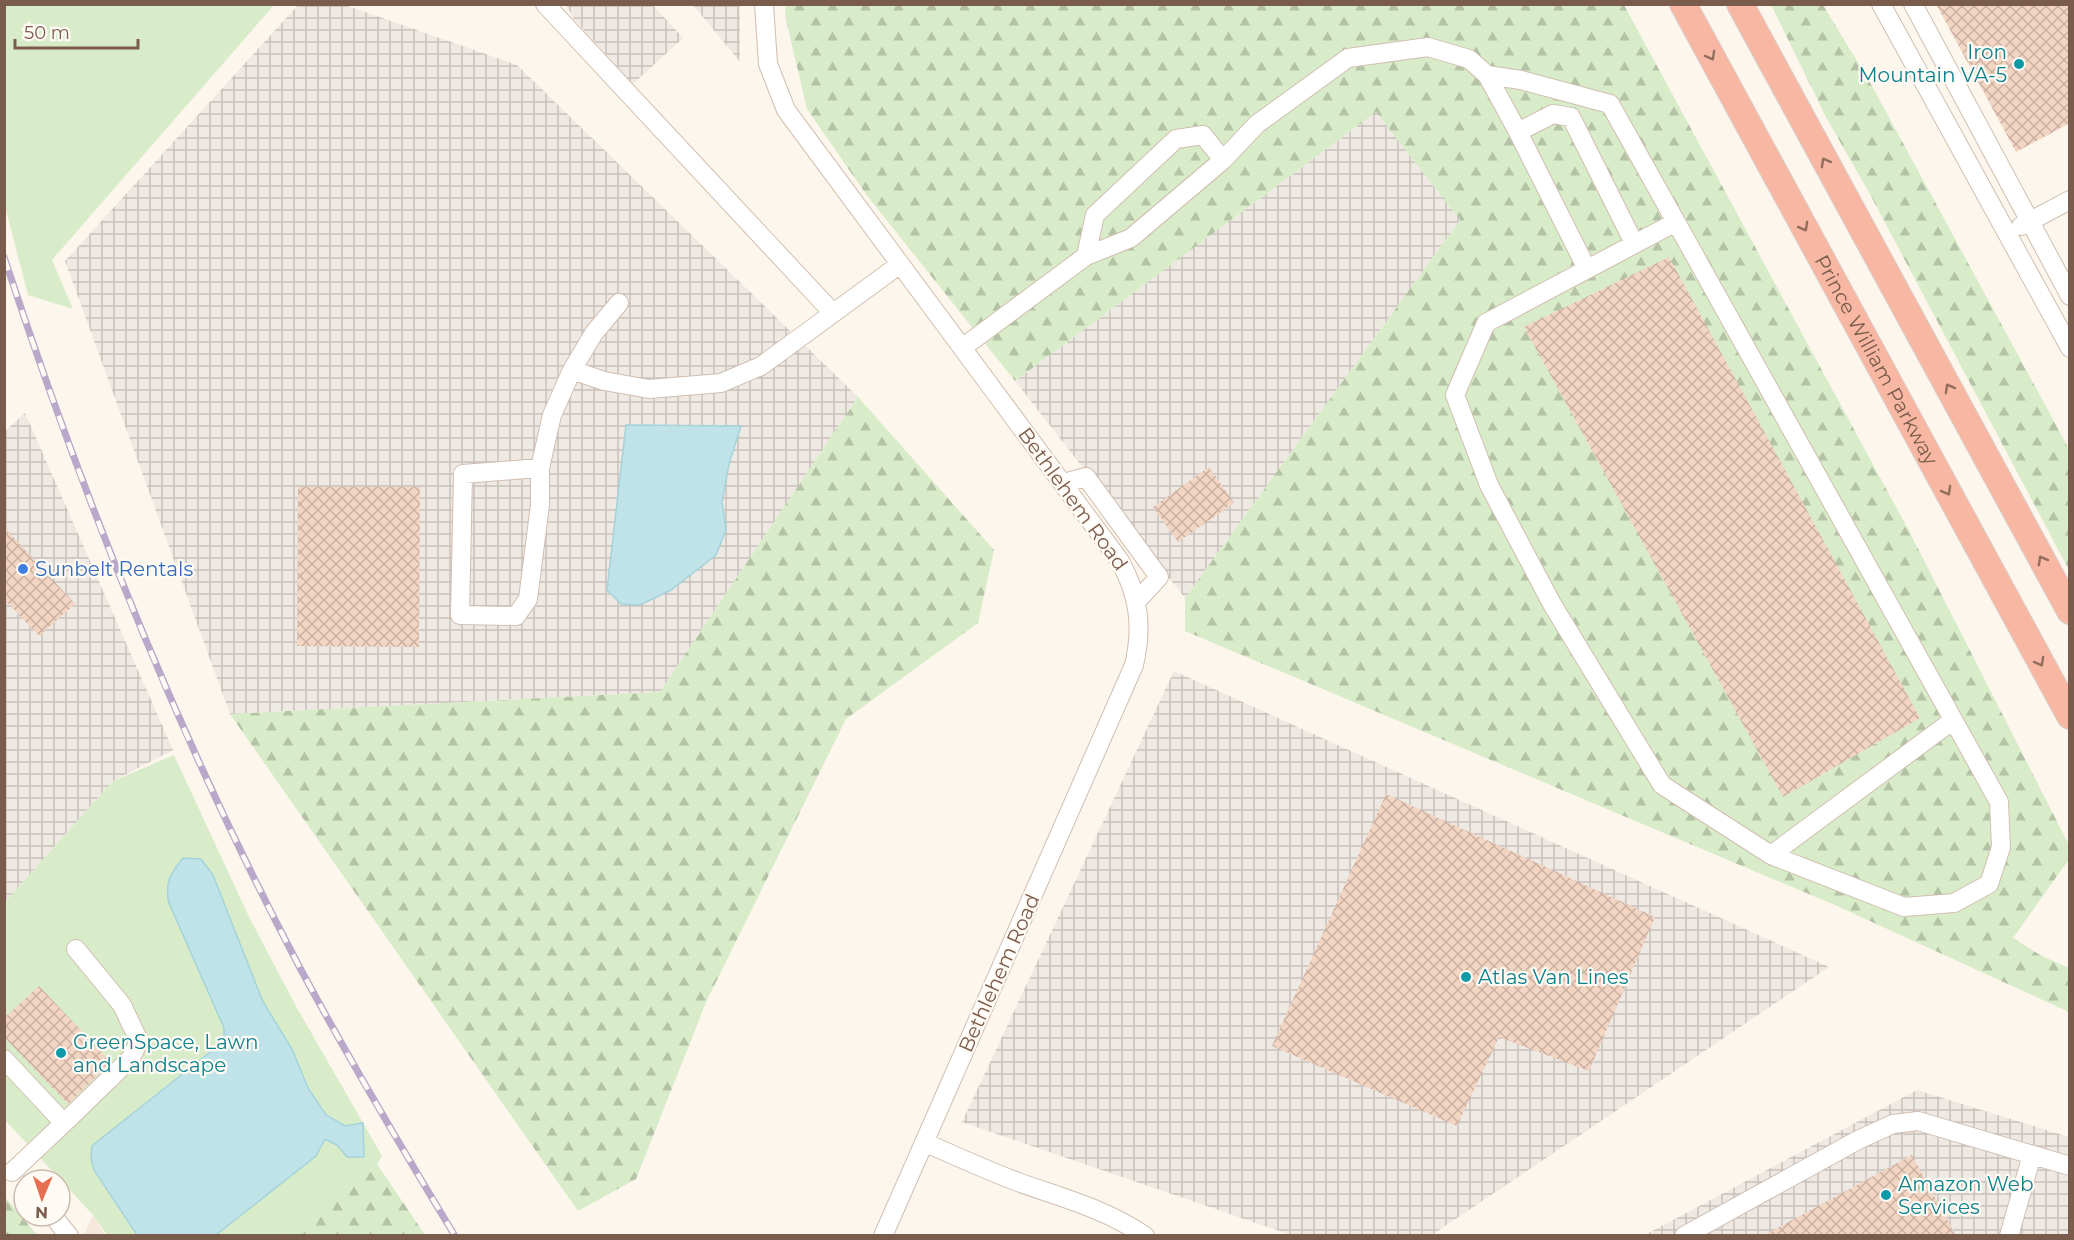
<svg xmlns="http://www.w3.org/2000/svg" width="2074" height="1240" font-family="Montserrat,sans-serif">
<defs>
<pattern id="industrial-grid" width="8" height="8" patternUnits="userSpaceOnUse" patternTransform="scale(1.5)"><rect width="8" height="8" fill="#efe9e4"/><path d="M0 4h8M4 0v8" fill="none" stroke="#c7c0bb"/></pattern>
<pattern id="forest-firs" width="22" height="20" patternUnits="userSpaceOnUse" patternTransform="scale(1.5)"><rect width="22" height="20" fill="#d8ecc9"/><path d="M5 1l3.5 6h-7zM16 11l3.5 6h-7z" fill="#b4c2a5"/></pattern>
<pattern id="building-cross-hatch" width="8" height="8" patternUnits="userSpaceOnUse" patternTransform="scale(1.5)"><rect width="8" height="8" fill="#f3d5c3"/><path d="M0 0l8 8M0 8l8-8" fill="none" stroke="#cab0a1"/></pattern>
</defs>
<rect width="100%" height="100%" fill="#fdf6ec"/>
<!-- residential -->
<path fill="#f5e8da" d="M93 1215 105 1235H84Z"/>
<!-- industrial -->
<path fill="url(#industrial-grid)" d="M298 5H345L517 65 858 397 660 692 230 714 65 261Z
M566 5H653L683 38 633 84 574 19Z
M693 5H740V62Z
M1376 112 1460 220 1185 598 1015 381Z
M25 413 173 750 113 781 5 902 4 432Z
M1174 671 1829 967 1432 1235H1291L962 1122Z
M1917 1090 2069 1137V1235L1643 1236Z"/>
<!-- grass -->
<path fill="#d8ecc9" d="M4 5H274L52 260 73 309 28 295 5 206Z
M174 755 250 919 297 1008 382 1156 377 1164 280 1235H216L315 1156 325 1139 337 1145 347 1157H364L363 1124 345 1126 326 1114 308 1088 292 1049 263 1002 213 875 201 859 183 858 166 889 169 903 224 1028V1041L92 1146 94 1171 137 1235H107L93 1215 5 1120V902L113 781Z"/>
<!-- forest -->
<path fill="url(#forest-firs)" d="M786 4 1624 5 1908 529 2069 845V859L2013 938 2040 955 2069 968V1012L1837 906 1185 631V598L1460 220 1376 112 1015 381 868 197 807 109 785 16Z
M1771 5H1823L1871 84 2069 449V570L1872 198 1826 117Z
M858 397 994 550 978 623 846 719 707 1000 636 1179 578 1211 230 714 660 692Z
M377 1164 425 1235H280Z
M5 1197 37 1235H5Z"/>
<!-- water -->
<path fill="#bfe3e8" stroke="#a5d3da" stroke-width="1.5" d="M626 425 741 426 729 464 722 502 726 530 716 555 671 590 640 605 621 604 607 590Z
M183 858 201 859 213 875 263 1002 292 1049 308 1088 326 1115 345 1126 363 1123 364 1157H347L337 1145 325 1139 316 1156 216 1235H137L94 1170 91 1159 92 1146 224 1041V1028L169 903C164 883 171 873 183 858Z"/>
<!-- building -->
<path fill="url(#building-cross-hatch)" d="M1936 4H2070V123L2016 152Z
M1669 257 1920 718 1783 797 1524 327Z
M1209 467 1234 503 1178 542 1153 507Z
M298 487H420L419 647 297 646Z
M4 527 75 604 39 636 4 599Z
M1386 794 1655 917 1589 1071 1499 1037 1457 1126 1272 1046Z
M39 986 111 1062 68 1104 4 1037V1018Z
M1912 1155 1956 1236H1763Z"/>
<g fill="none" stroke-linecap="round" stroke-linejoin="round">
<!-- minor casing -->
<g stroke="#d1beb0" stroke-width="20">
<path id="minor" d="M545 4 833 313
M764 4 768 64 786 110 1120 561C1139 596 1143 627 1134 665L883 1236
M1881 4 2070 348
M1913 4 2070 296
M1487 75 1518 132
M2021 226 2070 200
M1086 256 1095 215 1176 139 1203 135 1223 160
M1587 269 1518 132 1553 114 1571 117 1634 243
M962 348 1086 256 1131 238 1223 160 1257 124 1348 58 1428 47 1469 59 1487 75 1521 80 1610 104 1676 222 1486 323 1455 395 1489 485 1552 604 1662 785 1771 855 1904 907 1954 903 1989 884 2001 847 1999 802 1676 222
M572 370 604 381 649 389 721 383 761 366 899 265
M540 468 463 474 460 615 516 616 528 599 540 505V468L552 415 572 370 594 333 619 303
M1064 483 1086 477 1159 577 1137 601
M1771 855 1952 721
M4 1059 64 1123 12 1172
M64 1123 131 1058 139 1041 122 1005 76 949
M924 1142C955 1156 986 1170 1018 1182 1062 1198 1106 1209 1145 1236
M53 1216 69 1236
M1684 1236 1858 1140 1893 1124 1918 1121 2070 1166
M2009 1236 2032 1155"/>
</g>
<!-- highway casing -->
<g stroke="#dad1cd" stroke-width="28">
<g id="highway">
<path id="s1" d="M1683 4 2070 716"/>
<path d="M1740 4 2070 611"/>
</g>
</g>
<!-- minor -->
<use href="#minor" stroke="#fff" stroke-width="18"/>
<!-- highway -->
<use href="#highway" stroke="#f7b7a3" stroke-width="26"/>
<!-- rail casing -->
<g stroke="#b9a8c9" stroke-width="7">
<path id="rail" d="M4 257C84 501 180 741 300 968 349 1059 401 1147 455 1236"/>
</g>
<!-- rail -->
<use href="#rail" stroke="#fffaf3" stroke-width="4.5" stroke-dasharray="14" stroke-linecap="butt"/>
</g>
<!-- one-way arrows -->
<defs><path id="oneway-chevron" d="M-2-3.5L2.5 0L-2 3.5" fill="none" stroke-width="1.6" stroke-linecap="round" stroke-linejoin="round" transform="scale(1.5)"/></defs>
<g stroke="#936e5e">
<use href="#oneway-chevron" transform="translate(1711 56) rotate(61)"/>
<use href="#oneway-chevron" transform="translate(1825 162) rotate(-119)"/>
<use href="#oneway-chevron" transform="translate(1804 227) rotate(61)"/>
<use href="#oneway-chevron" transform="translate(1949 388) rotate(-119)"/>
<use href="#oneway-chevron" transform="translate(1947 491) rotate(61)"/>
<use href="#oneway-chevron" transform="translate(2042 560) rotate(-119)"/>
<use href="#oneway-chevron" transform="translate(2040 662) rotate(61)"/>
</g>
<!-- markers -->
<g fill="#0f9aa8" stroke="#fffaf3" stroke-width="2">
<circle cx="2019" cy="64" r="6"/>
<circle cx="1466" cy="977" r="6"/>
<circle cx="61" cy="1053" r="6"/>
<circle cx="1886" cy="1195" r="6"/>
</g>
<circle fill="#3f7fe0" stroke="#fffaf3" stroke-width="2" cx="23" cy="569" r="6"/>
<g text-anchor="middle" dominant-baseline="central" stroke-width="4.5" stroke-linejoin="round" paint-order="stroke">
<!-- culture labels -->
<g font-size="20" fill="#0d838f" stroke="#fffaf3" text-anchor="start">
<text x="2007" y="52" text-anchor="end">Iron<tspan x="2007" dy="23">Mountain VA-5</tspan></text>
<text x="1478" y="977">Atlas Van Lines</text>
<text x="73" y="1042">GreenSpace, Lawn<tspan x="73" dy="23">and Landscape</tspan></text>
<text x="1898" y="1184">Amazon Web<tspan x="1898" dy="23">Services</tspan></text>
</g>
<!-- street labels -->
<g font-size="20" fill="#7a5c4d" stroke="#fffaf3">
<text stroke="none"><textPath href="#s1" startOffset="405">Prince William Parkway</textPath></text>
<text transform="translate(1073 499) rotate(54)">Bethlehem Road</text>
<text transform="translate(999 973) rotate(-66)">Bethlehem Road</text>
</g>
<!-- shop labels -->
<g font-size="20" fill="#366cbe" stroke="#fffaf3" text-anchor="start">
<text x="35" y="569">Sunbelt Rentals</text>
</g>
</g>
<!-- border -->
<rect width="2074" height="1240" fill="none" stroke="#7a5c4d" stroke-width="12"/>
<!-- north arrow -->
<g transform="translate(42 1198) rotate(182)"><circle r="28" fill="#fffaf3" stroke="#cabbb1" stroke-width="1.5"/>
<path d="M0-4.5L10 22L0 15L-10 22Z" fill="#e76f51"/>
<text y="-9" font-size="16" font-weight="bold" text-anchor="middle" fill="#7a5c4d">N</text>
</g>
<!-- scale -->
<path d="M15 39v9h123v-9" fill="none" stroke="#7a5c4d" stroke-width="3"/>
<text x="24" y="39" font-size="18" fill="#7a5c4d" stroke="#fffaf3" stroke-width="4.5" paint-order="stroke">50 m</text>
</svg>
